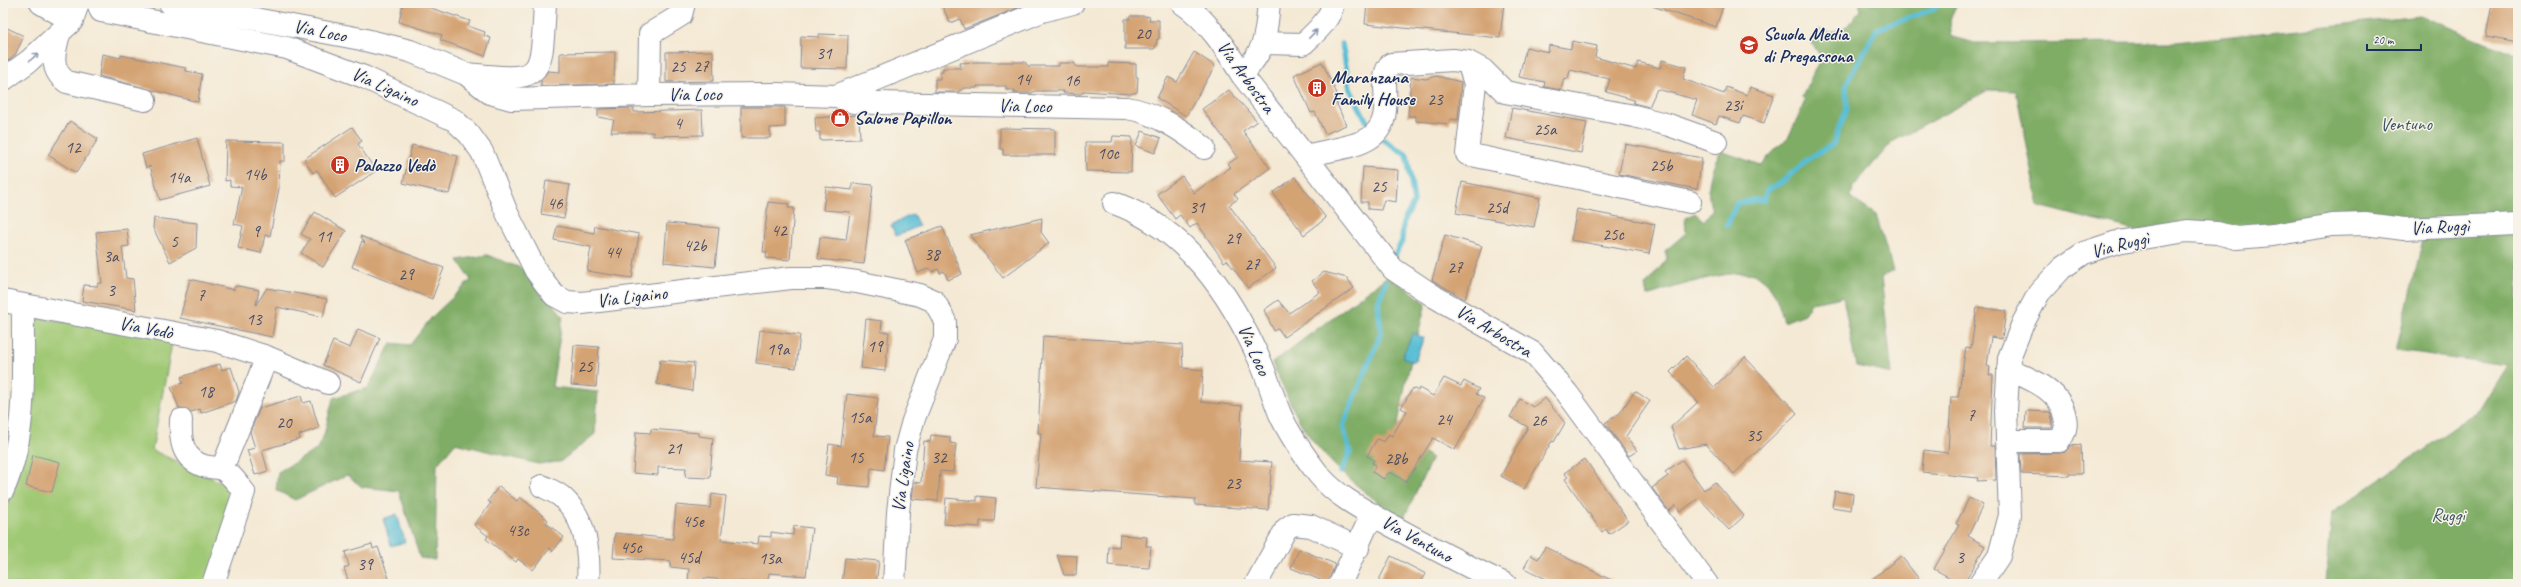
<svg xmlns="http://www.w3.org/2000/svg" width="2521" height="587" font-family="Caveat,sans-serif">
<rect width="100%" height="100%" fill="#f7f3e8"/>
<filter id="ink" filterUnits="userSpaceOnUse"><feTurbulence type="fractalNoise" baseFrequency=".025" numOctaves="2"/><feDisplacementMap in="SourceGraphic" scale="8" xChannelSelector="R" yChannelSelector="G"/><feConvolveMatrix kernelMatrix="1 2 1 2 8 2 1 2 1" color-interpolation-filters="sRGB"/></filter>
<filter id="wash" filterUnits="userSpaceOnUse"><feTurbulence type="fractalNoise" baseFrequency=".012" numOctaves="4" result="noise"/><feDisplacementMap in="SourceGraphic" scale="16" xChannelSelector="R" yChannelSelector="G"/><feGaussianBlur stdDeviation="0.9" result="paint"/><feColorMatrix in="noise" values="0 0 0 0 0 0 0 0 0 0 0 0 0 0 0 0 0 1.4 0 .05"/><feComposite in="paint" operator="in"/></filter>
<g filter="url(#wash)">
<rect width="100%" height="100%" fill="#f4e9d4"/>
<!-- green -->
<path fill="#a0c974" stroke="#5e7c69" d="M37 318 173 338 152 450 239 491 210 584H10L3 582V514L17 481 30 329Z"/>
<!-- forest -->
<path fill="#80ad66" stroke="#4e6e62" d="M1859 3H1960C1949 15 1949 21 1952 37L1975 43 2176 42 2421 16 2518 55V584H2326L2332 513 2479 410 2507 365 2396 350 2426 228 2155 236 2039 206 2016 91 1989 90 1892 142 1853 187 1851 198 1876 215 1893 271 1881 277 1892 374 1856 366 1843 297 1811 303 1804 314 1784 322C1779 305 1774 283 1756 275 1737 266 1668 289 1647 296L1645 286 1667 259 1665 251 1686 233 1685 218 1695 213 1704 221 1712 210C1705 192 1710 168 1721 151L1760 165 1789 136 1805 101 1802 97 1821 57 1810 40 1819 29 1831 33 1847 26 1861 10Z
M487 255 526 270 563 316 552 387 598 392 595 434 560 462 538 464 455 443 437 465 435 560 420 558 399 491 362 487 347 475 295 500 276 490 278 472 316 450 324 435 333 398 368 388 391 343 410 345 432 317 471 280 458 260Z
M1389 275 1426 303 1406 381 1396 435 1432 458 1403 520C1369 496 1335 471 1310 437 1294 416 1284 387 1272 363Z"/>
<!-- water -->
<path fill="#56bdd4" stroke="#387699" d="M913 214 919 226 896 236 891 225Z
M1413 333 1424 338 1414 362 1402 357Z
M397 514 405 542 391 546 383 519Z"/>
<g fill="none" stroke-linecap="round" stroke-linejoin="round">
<!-- stream -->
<path stroke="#56bdd4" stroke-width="5.5" d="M1342 44 1350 89 1367 122
M1384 140 1407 155 1414 202 1403 223 1402 241 1393 259
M1727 225 1737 203 1764 199 1768 189 1782 182 1808 159 1833 144 1847 109 1846 84 1877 29 1934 9 1939 3
M1341 472 1350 453 1343 426 1381 333 1378 302 1386 282"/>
</g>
<g id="blocks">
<!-- building -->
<path fill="#d4a373" d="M403 3H429L428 7 470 21 468 26 485 32 484 36 491 38 485 56 440 40 442 35 399 22Z
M941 3H1027V4L964 29 960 19 950 23Z
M1367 3H1504L1500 38 1365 24Z
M1652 3H1724L1716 27 1652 6Z
M2492 3H2518V43L2486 37Z
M1130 16H1145L1150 17 1149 20H1159V39H1157L1156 46 1154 49H1125V19H1130Z
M3 26 24 36 15 55 3 65Z
M819 34 848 35 847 69 800 68 801 36 819 37Z
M1572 41 1597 46 1595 57 1636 69 1638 62 1660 68 1662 60 1686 67 1683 79 1724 94 1726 87 1747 95 1750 87 1774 95 1764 123 1743 116 1740 123 1719 116 1716 124 1692 115 1697 100 1657 89 1649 107 1633 103 1634 100 1606 92 1610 79 1570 70 1568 79 1564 78 1561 90 1544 87 1545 82 1519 77 1526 47 1548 52 1549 45 1571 49Z
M713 51 714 81 666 82V52Z
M615 52 614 84 541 86V80L548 71 560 72V53Z
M1194 52 1215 66 1186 116 1157 98 1168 77 1177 82Z
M102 54 121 58V55L186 68V71L202 74 198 102 99 76Z
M974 62H1025L1028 66H1059V63H1074L1077 67H1108V63L1136 64V77H1138L1137 92 1130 94 1084 91 1081 94 1063 93 1064 91H1035L1032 93H1014L1015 90H1006V86H977V88H964L958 92H935V79H940V72H943V68H961L960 63Z
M1322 62 1340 100 1336 102 1346 125 1325 134 1315 112 1311 113 1294 75Z
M1411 77 1426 79 1436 76 1461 82 1458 120 1450 119V124L1416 121V116H1408Z
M1229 90 1257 121 1243 131 1270 168 1234 194 1238 199 1229 205 1276 268 1248 288 1227 260 1224 262 1197 223 1190 228 1180 215 1175 219 1157 194 1182 176 1194 193 1231 167 1228 164 1238 157 1202 109Z
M741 107H785V127L770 128V138H741Z
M634 108V112L702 110 703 135 653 136V132H611L614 120 598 117V109Z
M1512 108 1587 122 1581 153 1506 138Z
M859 115 860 139 820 140V132H816L815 118Z
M70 121 98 139 76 173 48 155Z
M352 127 362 141 358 144 376 171 335 198 317 170 313 173 304 159Z
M1000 128 1055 129V155H1003V149H1000Z
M1142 131 1161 138 1155 153 1136 146Z
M1113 136 1132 137 1131 172 1086 171 1085 142H1112Z
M197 138 210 186 160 200 150 166 146 168 142 154Z
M226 141 285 142V161H280L279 188 270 236 265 235 261 253 238 248 243 226 234 224 242 187 230 186V180L225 181Z
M1625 144 1702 158 1697 189 1619 174Z
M412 145 458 156 449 194 403 183Z
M1363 167 1398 170 1396 202 1384 200 1381 210 1368 209V202H1361Z
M1295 177 1326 218 1304 235 1273 193Z
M546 181 570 185 564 218 541 214Z
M1462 182 1540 198 1534 227 1456 213Z
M852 183 873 185 864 264 818 259 820 237 846 240 850 212 823 210 826 187 852 190Z
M768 202 789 204 788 208H794L790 260 766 258 767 252H763Z
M1577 209 1655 224 1649 254 1571 240Z
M315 212 346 231 323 267 301 253 310 239 301 234Z
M154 218 197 223 196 248 170 262 153 228Z
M1042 218 1041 232 1049 243 1003 278 970 235Z
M667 223 719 228 715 267 664 262Z
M557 226 594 233 595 226 639 234 632 278 587 271 591 247 554 240Z
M942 226 962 274 948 280 944 271 940 273 938 269 932 272 930 268 918 273 905 240Z
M127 229 129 246 122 247 126 278 133 279 136 310 82 301 84 285 97 286 98 283H102L96 232Z
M1445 235 1482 246 1465 299 1432 280Z
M360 236 444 268 432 299 352 267 362 241 365 243Z
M1324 272 1347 278 1354 288 1284 337 1278 328 1274 331 1264 310 1278 300 1289 313 1320 292 1312 281Z
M190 279 234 290V287L238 286 259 290 256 305 267 288 327 299 323 317 277 307 272 337 180 318Z
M1977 307 2006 311 2002 339 1991 337 1987 366 1990 367 1989 375H1993L1990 446H1995L1996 480 1977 481 1978 478 1922 472 1924 450 1948 453 1951 397H1958L1966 347 1971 348Z
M866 319 882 321 881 332H889L885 371 861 368Z
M358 329 380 338 361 382 323 365 333 341 350 348Z
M760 330 800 335 796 368 756 363Z
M1043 336 1182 345 1183 368 1203 370 1201 402 1242 406 1239 460 1272 462 1268 510 1195 505V499L1036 487 1041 433H1038Z
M574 345 599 347 596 387 571 385Z
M1686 356 1714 387 1745 357 1797 413 1734 474 1706 444 1679 449 1671 427 1698 402 1670 372Z
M660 360 694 363 692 391 657 384Z
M220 364 222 370 231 367 239 392 236 401 201 413 200 409 191 412 187 409 179 408 171 387 183 383 181 377Z
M1444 378 1461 386 1464 381 1479 389 1476 394 1484 398 1455 450 1433 438 1406 482 1392 473H1388L1384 479 1372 472 1376 465 1372 463 1374 460 1367 456 1377 439 1384 442 1389 434 1392 436 1407 411 1401 408 1413 388 1418 391 1419 388 1433 396Z
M1635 391 1650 401 1626 436 1637 451 1629 456 1605 423 1620 413Z
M847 394 878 398 874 436 888 437 884 470 871 468 869 487 837 484 838 477 825 475 829 444 841 446Z
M301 396 303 403 311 401 319 428 299 435 300 439 262 450 268 471 255 475 247 450 255 448 250 432 260 408Z
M1545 398 1565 423 1554 442 1552 441 1524 489 1501 476 1528 427 1510 417 1520 399 1533 407Z
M2026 411 2050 412 2053 422 2052 428H2025Z
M651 429 699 433V436L713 438 710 478 685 477 686 468 658 467V475L633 473 636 432 651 433Z
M931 435 950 437V443L956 444 953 472 940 471 938 501 912 499 914 482 921 483 924 441 930 442Z
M2081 445 2082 474H2069V476L2021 474 2020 454 2059 453 2065 452 2071 446Z
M33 455 60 462 52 492 26 486Z
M1585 459 1628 521 1609 534 1606 529 1602 532 1565 479 1568 477 1564 473Z
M1682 460 1704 490 1715 482 1744 516 1729 530 1699 498 1680 512 1676 505 1669 511 1652 488 1668 476 1665 472Z
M499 486 517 501 520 497 548 520 546 523 564 537 553 551 550 548 533 570 518 559 516 562 486 539 488 536 474 525 491 503 488 501Z
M1835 491 1853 494 1851 510 1832 507Z
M712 494 726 496 721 540 758 544 759 536 771 537V532L793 535 794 526 812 528 806 576 769 573 767 584 704 578 703 584 688 583 689 569 670 567 671 561 613 558 615 533 673 539 676 505 710 508Z
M977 496 996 498 994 521H980V527L944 524 946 498 977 501Z
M1969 498 1983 505 1968 536 1985 546 1964 584H1961L1934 569 1959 525 1956 524Z
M1120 535 1147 537 1146 546H1151L1149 568 1108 565 1109 546 1119 547Z
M372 544 373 549 378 547 391 584H349L344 568 349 566 345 552Z
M1545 547 1619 584H1556L1524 568 1531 555 1538 559Z
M1299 549 1335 564 1328 583 1291 568Z
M1057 555 1077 556 1076 575H1064Z
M1391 556 1426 574 1420 584H1377Z
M1901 556 1923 584H1866Z
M845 558 879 561 876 584H842Z"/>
</g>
</g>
<g filter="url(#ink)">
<use href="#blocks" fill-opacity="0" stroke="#888c99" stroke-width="1"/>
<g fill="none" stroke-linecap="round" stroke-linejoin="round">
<!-- minor casing -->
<g stroke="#888c99" stroke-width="24">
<path id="minor" d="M41 3 72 21
M98 3 101 11 287 48 364 77 454 120 469 134 482 152 507 213 536 271 554 295 567 302 582 303 791 278H827L857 282 920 295 934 301 941 313 945 322V339L913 421 905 450 898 512 894 584
M170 3 361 39 410 51 466 74 490 93 511 99 649 95 775 94 836 96 853 102 878 103 1127 108C1154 112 1184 131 1204 148
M1182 3C1208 20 1226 49 1242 75L1393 269 1435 297 1533 353 1567 393 1707 584
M59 34C54 52 49 70 67 82L145 100
M1264 43 1303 44C1315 33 1331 19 1333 3
M1468 62 1475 84 1467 154 1690 202
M466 74C545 82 541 80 545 3
M1242 75C1267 46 1265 40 1269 3
M3 80 29 61 72 21 78 3
M649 95 650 34 681 15 684 3
M836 96 1042 11 1073 3
M1305 156C1323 151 1353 148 1368 139 1400 120 1375 76 1391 64L1453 60 1468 62 1483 70 1505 92 1634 116 1669 125 1716 142
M1114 203C1187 229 1231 295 1261 363 1268 379 1273 397 1280 414 1289 434 1305 457 1319 475 1335 495 1362 509 1385 522 1425 544 1464 565 1505 584
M3 301 217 341 267 357 328 383
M181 420C180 440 182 459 204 466 210 468 217 467 222 469 231 474 238 484 244 492L213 584
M2007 441H2059C2065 434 2067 425 2065 417 2060 389 2032 380 2008 369
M222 469 267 357
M542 486C548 489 558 493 563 498 587 520 590 554 588 584
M3 490C29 432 22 367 23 305
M1256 584 1286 529 1293 524 1311 526 1358 548
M1340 584 1372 514
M1980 584 1999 556 2010 515 2006 411 2009 358 2023 323 2039 293 2062 268 2084 253 2117 242 2187 231 2217 233 2236 238 2273 235 2332 225 2365 224 2404 229 2518 224"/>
</g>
<!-- minor -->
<use href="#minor" stroke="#fff" stroke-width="22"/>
</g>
<!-- one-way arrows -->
<defs><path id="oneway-shaft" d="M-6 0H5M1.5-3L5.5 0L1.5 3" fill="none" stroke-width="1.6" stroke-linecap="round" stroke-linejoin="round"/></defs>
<g stroke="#8d97ae">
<use href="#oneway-shaft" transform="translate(1313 34) rotate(-46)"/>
<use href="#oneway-shaft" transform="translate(34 57) rotate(-42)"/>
</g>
</g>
<!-- icons -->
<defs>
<g id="school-disc" transform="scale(1)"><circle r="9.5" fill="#c8321e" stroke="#f7f3e8"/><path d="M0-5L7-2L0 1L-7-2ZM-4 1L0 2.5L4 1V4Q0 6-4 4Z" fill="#fff"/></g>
<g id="building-disc" transform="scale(1)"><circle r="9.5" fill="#c8321e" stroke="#f7f3e8"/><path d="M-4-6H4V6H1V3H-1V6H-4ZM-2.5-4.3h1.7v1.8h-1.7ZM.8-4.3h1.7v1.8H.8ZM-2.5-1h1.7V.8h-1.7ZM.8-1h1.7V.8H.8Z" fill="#fff"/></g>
<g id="shop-disc" transform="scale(1)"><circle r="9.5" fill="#c8321e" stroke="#f7f3e8"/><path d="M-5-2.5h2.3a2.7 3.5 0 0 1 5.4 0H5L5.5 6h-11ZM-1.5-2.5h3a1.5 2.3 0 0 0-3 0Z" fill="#fff"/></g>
</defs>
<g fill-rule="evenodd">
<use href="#school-disc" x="1749" y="45"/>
<use href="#building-disc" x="1317" y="88"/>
<use href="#shop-disc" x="840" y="118"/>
<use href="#building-disc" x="340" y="165"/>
</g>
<g text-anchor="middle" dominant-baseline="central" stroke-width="3" stroke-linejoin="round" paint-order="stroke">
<!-- number labels -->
<g font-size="17" fill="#494c63">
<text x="1143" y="33">20</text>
<text x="824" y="53">31</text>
<text x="678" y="66">25</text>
<text x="701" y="66">27</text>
<text x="1023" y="79">14</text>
<text x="1072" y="80">16</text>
<text x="1435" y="99">23</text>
<text x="1733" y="105">23i</text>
<text x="678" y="123">4</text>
<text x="1545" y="129">25a</text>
<text x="73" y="147">12</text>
<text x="1108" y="153">10c</text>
<text x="1661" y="165">25b</text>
<text x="255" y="174">14b</text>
<text x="179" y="177">14a</text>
<text x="1379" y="186">25</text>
<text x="555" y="203">46</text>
<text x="1197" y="207">31</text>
<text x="1497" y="207">25d</text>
<text x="779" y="230">42</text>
<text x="256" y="231">9</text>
<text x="1613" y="234">25c</text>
<text x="324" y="236">11</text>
<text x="1233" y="238">29</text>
<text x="174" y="241">5</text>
<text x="695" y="245">42b</text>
<text x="613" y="252">44</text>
<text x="932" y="254">38</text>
<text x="111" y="256">3a</text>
<text x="1252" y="264">27</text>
<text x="1455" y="267">27</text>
<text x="406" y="274">29</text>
<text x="111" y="290">3</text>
<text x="201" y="295">7</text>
<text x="254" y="319">13</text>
<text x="875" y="346">19</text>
<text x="778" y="349">19a</text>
<text x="585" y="366">25</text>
<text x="206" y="391">18</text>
<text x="1971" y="415">7</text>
<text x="860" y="417">15a</text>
<text x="1444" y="419">24</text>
<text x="1539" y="420">26</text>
<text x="284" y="422">20</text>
<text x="1754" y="435">35</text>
<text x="674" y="448">21</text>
<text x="856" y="457">15</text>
<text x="939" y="457">32</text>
<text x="1396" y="458">28b</text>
<text x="1233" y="483">23</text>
<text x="693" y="521">45e</text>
<text x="518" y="530">43c</text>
<text x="631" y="547">45c</text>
<text x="689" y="557">45d</text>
<text x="1960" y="557">3</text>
<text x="770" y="558">13a</text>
<text x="365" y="564">39</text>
</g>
<!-- street labels -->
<g font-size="19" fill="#1b2f5e" stroke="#f7f3e8">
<text transform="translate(320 31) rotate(11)">Via Loco</text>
<text transform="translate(1246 77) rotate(54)">Via Arbostra</text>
<text transform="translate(385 87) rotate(24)">Via Ligaino</text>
<text x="695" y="94">Via Loco</text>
<text transform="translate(1025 106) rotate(1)">Via Loco</text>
<text transform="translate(2440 227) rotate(-3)">Via Ruggì</text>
<text transform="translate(2120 245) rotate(-14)">Via Ruggì</text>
<text transform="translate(632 297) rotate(-7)">Via Ligaino</text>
<text transform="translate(146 328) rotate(11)">Via Vedò</text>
<text transform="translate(1494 331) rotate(31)">Via Arbostra</text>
<text transform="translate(1254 350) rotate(66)">Via Loco</text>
<text transform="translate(903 477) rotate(-82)">Via Ligaino</text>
<text transform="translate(1417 539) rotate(29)">Via Ventuno</text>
</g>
<!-- poi labels -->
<g font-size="19" font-weight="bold" fill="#1b2f5e" stroke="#f7f3e8" text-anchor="start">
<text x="1763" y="34">Scuola Media<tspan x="1763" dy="22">di Pregassona</tspan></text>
<text x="1331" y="77">Maranzana<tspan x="1331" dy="22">Family House</tspan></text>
<text x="854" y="118">Salone Papillon</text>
<text x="354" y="165">Palazzo Vedò</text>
</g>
<!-- park labels -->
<g font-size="19" fill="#3c5664" stroke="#f7f3e8">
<text x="2406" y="124">Ventuno</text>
<text x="2448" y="515">Ruggi</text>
</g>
</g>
<!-- margin -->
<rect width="2521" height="587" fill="none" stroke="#f7f3e8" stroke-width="16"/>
<!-- scale -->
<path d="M2367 44v6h54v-6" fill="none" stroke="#1b2f5e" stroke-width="2"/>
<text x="2373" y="44" font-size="12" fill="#1b2f5e" stroke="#f7f3e8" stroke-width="3" paint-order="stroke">20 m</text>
</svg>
